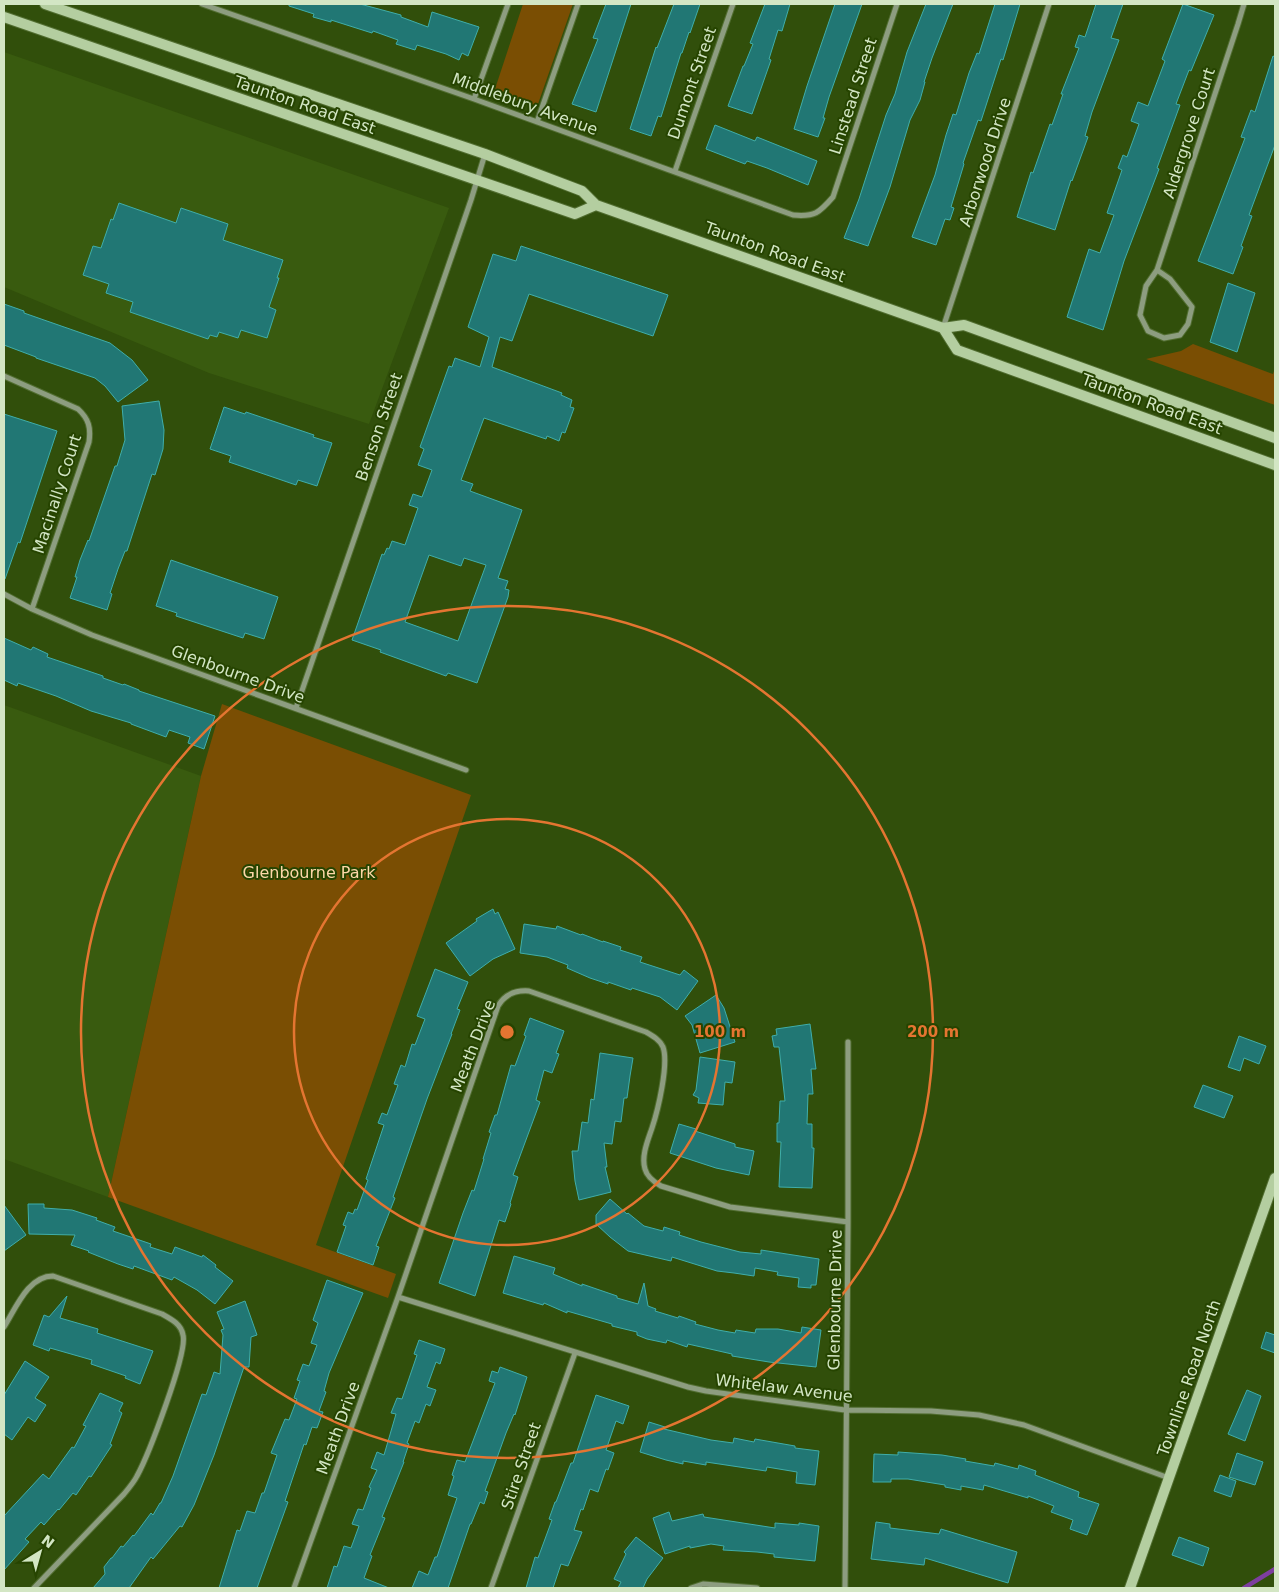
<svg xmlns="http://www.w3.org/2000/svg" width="1279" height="1592" font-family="'DejaVu Sans',sans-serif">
<rect width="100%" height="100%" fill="#314f0b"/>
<!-- built -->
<path fill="#395b0f" d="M4 52 449 208 369 424 209 373 4 287Z
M4 705 201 776 108 1197 4 1159Z"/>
<!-- green -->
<path fill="#7a4e03" d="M523 4H573L538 104 534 107 494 92Z
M1193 344 1273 374 1275 368V405L1146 359 1181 351Z
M222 704 471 795 316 1245 396 1274 388 1298 108 1197 201 776Z"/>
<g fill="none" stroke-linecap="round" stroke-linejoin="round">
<!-- stream -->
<path stroke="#7d3e9f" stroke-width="4.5" d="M1244 1588 1275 1569"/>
</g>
<!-- building -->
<path fill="#217774" stroke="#3faeaa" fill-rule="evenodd" d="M289 4H360L401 15V17L428 27 432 12 479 27 468 56 462 53 459 60 446 54 417 45 415 50 396 44 398 40 373 31 372 33 331 20V22L313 17 314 14 289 6Z
M606 4H631L596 112 572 104 598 39 593 38Z
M674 4H700L690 33 689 32 682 53H681L661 117 658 116 651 136 630 129 656 47 657 48Z
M765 4H790L782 31 778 30 769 59 771 60 752 114 728 106 743 66H744L753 44 750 43Z
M835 4H862L829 97 823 118H825L818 137 794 129 807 86Z
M926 4H953L932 58 924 82H925L920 100 910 120 890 187 868 246 844 238 859 199 886 115 895 94 907 52Z
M995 4H1020L1003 60 1001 59 981 121 978 120 963 163 964 164 951 207 954 208 950 220 945 219 936 245 912 237 935 175 946 135 953 114 956 115 969 73 977 53 979 54Z
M1096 4H1123L1111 38 1119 40 1092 112 1085 136 1088 137 1072 181 1071 180 1055 230 1017 217 1031 172 1033 173 1050 124 1052 125 1063 94H1061L1079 48 1075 47 1079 35 1085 37Z
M1183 4 1214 15 1191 71 1189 70 1176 104 1180 105 1157 168 1159 169 1124 261 1103 330 1067 317 1089 249 1100 253 1114 215 1107 213 1122 170 1118 168 1123 155 1127 157 1139 124 1131 121 1138 102 1148 106 1165 61 1162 59Z
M1273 56 1275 57V145L1249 215 1252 216 1241 246 1243 247 1233 274 1198 261 1245 138 1241 137 1251 110 1255 112Z
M715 125 755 141 757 137 817 161 808 185 767 168 747 161 745 164 706 149Z
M119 203 176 223 181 208 228 224 223 240 283 260 277 278H279L269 307 276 310 267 338 241 330 238 338 219 332 217 337 210 335 208 339 130 312 133 302 106 293 109 284 83 275 93 246 101 248 111 219 113 220Z
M521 246 668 295 653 336 529 294 512 341 500 337 492 367 562 393 561 395 572 400 570 407 574 408 565 433 562 432 559 441 547 436 546 439 484 418 461 480 473 484 470 491 522 510 498 578 508 581 505 589 509 590 508 597 477 683 448 673 446 676 380 652 381 650 352 640 382 554 384 555 387 548 389 549 392 541 405 545 418 508 409 505 413 494 422 497 432 470 418 465 424 449 420 447 449 366 452 367 455 358 480 367 489 337 468 327 493 254 516 261ZM429 555 461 566 464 558 486 565 458 641 405 622Z
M1228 283 1255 293 1237 352 1210 342Z
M4 304 24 311V313L44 320 110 343 132 360 148 380 118 402 105 386 95 378 36 358V357L4 345Z
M159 401 164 430 163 449 155 475 152 474 127 551H125L118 569 110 593 112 594 107 610 70 598 77 577H75L80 560 88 540 89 541 115 466H117L125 440 122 406Z
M224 407 245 414 246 412 314 435 313 437 332 443 317 486 298 480 296 485 229 462 231 456 210 449Z
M4 414 57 431 20 543 18 542 5 579H4Z
M171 560 278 597 264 639 245 633 243 638 176 616 177 613 156 606Z
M4 638 31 650 33 647 48 654 47 657 103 676V678L123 685 124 684 139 690V691L215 716 204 749 188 743 190 737 169 730 166 737 131 724V723L91 711 56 696 18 683 17 686 4 680Z
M493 909 495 914 498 912 515 949 493 959 470 976 446 943 477 921 476 919Z
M524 924 556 929 557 926 581 935 582 934 603 942V941L621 947 620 950 642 957 640 962 680 975 684 970 698 981 677 1010 660 997 632 988 631 990 608 982V984L590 978 567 968 568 965 547 957 520 953Z
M435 969 468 982 457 1009 460 1010 451 1034H452L427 1099 393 1197 395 1198 376 1246 379 1247 373 1265 337 1252 346 1226 343 1225 348 1212 353 1214 355 1209 357 1210 368 1180 366 1179 384 1125 378 1123 382 1113 387 1115 398 1085 394 1084 401 1065 405 1067 412 1044 415 1045 425 1019 417 1016Z
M716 995 724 1008 735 1042 700 1053 692 1025 685 1016Z
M530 1018 564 1031 556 1053 559 1054 552 1073 544 1070 536 1100 540 1102 513 1175 518 1177 510 1203 511 1204 505 1222 499 1220 475 1296 439 1283 463 1213 472 1190 474 1191 484 1159H483L491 1133 489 1132 495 1115H497L511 1065 515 1066 526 1036 524 1035Z
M810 1024 816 1069H811L813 1094H808L807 1124H812V1148H814L812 1188 779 1187 781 1142H777V1123H779L780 1101H785L779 1047H774L772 1036 777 1035 776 1029Z
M1239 1036 1266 1046 1259 1064 1244 1058 1240 1071 1228 1067Z
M600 1053 633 1058 630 1076 627 1098H624L621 1122 615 1121 612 1144 604 1143 607 1167H605L611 1192 579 1200 575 1181 572 1151H578L582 1122 588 1123 591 1099 594 1100Z
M700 1057 735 1062 732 1083 725 1082 723 1105 698 1103 699 1098 693 1095 696 1090Z
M1203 1085 1233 1096 1224 1118 1194 1107Z
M679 1124 696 1129 695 1131 735 1144V1147L754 1151 749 1175 716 1168 670 1153Z
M610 1199 627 1214 628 1213 644 1226 663 1231 664 1227 680 1232 679 1235 701 1242 740 1252 761 1254V1250L819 1259 816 1285H811V1288L798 1287 799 1278 777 1275 778 1272 755 1268 754 1276 734 1273 717 1271 672 1257 671 1261 628 1251 610 1237 596 1224V1215Z
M28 1204H44V1208L72 1210 97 1218 96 1220 115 1227 113 1231 151 1244 150 1247 172 1254 175 1247 202 1257 203 1255 216 1265 215 1267 233 1281 215 1304 197 1290 174 1277 172 1280 134 1266 133 1269 118 1264 88 1252 89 1251 71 1245 75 1235 29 1234Z
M4 1205 26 1235 4 1251Z
M514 1256 555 1268 553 1274 582 1286V1284L617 1296V1298L638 1304 644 1283 648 1306 656 1309 655 1311 678 1318 679 1316 696 1322 695 1324 718 1330 735 1333 736 1330 755 1333 756 1329H778L801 1333 802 1327 821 1330 816 1367 769 1362 732 1356V1354L688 1344 687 1347 667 1340 666 1343 647 1339 637 1335V1332L612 1326V1324L567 1311V1313L544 1303 543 1305 503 1293Z
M327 1280 363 1293 329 1373 324 1391 326 1392 319 1411 323 1412 317 1428 312 1427 306 1445 304 1444 285 1501 288 1502 257 1588H219L237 1530 240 1531 247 1511 255 1513 262 1493H264L277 1455 271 1453 285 1419 289 1420 297 1399 294 1398 300 1381 297 1380 303 1364 309 1366 317 1345 311 1343 318 1323 313 1320Z
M67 1296 60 1318 98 1329 97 1333 153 1351 140 1384 125 1378 126 1376 91 1364 92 1360 50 1348 49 1351 33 1345 44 1315 49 1317Z
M245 1301 257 1335 251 1337 249 1367H244L214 1455 194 1505 182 1527 180 1526 153 1559 151 1557 129 1588H93L105 1574 104 1567 111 1558H112L121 1546 123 1547 133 1535 134 1536 151 1513 153 1515 160 1503H161L173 1476 202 1394 206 1395 214 1372 220 1374 223 1335 221 1330 224 1329 217 1312Z
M1266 1332 1275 1335V1353L1261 1348Z
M419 1340 445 1349 440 1364 436 1362 427 1387 436 1390 430 1406 426 1404 419 1423 415 1421 407 1443 409 1444 403 1462H404L382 1517 385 1518 370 1555 372 1556 364 1578 389 1588H327L334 1566 337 1567 344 1546 351 1548 359 1526 352 1524 358 1509 363 1510 371 1488 369 1487 377 1470 371 1468 377 1452 384 1455 396 1414 391 1413 397 1398 402 1399 417 1355 414 1354Z
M25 1361 49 1377 35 1398 46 1405 35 1422 28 1417 12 1440 4 1434V1395Z
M500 1367 527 1377 515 1415 514 1414 506 1433 485 1491 488 1492 484 1504 480 1502 471 1524H470L448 1588H412L419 1571 428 1575 435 1557H437L457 1498 448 1495 454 1476 452 1475 457 1460 465 1462 495 1383 489 1381 492 1371 498 1373Z
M1247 1390 1261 1396 1245 1441 1228 1434Z
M100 1393 123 1403 119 1411 122 1413 110 1444 112 1445 91 1477 89 1476 76 1495 73 1493 59 1510 58 1509 44 1525 41 1522 25 1539 29 1542 4 1570V1516L43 1474 49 1479 72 1447 74 1448 86 1426 83 1425Z
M596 1395 629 1406 623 1424 616 1421 606 1450 614 1453 608 1470 606 1469 598 1492 590 1489 583 1510 581 1509 574 1530 582 1532 568 1566 561 1564 553 1588H526L535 1557 538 1558 552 1520 549 1519 555 1502H556L571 1463H573Z
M649 1422 665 1427 664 1429 711 1440 733 1443 734 1438 754 1442 755 1439 795 1446V1448L819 1451 815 1485 796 1483 797 1472 767 1467 766 1471 706 1462V1465L683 1461V1464L666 1460 640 1452Z
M898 1452 942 1455 966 1459 965 1461 994 1466 995 1463 1018 1469 1019 1465 1036 1471 1035 1475 1079 1492 1078 1497 1099 1504 1087 1535 1070 1529 1073 1520 1051 1512 1054 1506 1028 1496V1498L984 1485 983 1490 961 1486V1490L945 1487V1485L908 1479H891V1482H873L874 1454 898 1455Z
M1237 1453 1263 1462 1255 1485 1229 1477Z
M1220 1475 1236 1481 1231 1497 1214 1491Z
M669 1512 672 1521 703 1514 704 1517 775 1528V1523L799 1525V1523L819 1526 815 1561 774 1557V1554L757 1552 723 1550 724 1546 711 1544 690 1548V1546L665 1554 653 1518Z
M876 1522 890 1524V1528L939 1534 941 1529 1017 1552 1008 1583 925 1558 924 1565 871 1559Z
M636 1537 663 1558 647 1579 643 1588H618L621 1582 614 1579 626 1554 624 1552Z
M1179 1537 1209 1548 1203 1566 1172 1555Z"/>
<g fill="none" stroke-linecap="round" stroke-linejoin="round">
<!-- minor casing -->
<g stroke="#516d30" stroke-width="7">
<path id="minor" d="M202 4 474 99 793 215C815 217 819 213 833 197L897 4
M474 99 508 4
M537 122 578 4
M675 171 733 4
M1157 270 1170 279 1192 307 1188 324 1180 335 1164 338 1148 331 1140 315 1146 286 1157 270 1238 24 1244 4
M943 328 1049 4
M4 376 78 409C89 419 91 428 89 442L32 609
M4 594 32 609 92 635 466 770
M296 708 471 200 485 154
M398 1297 688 1387 706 1391 845 1410 931 1411 979 1415 1024 1425 1169 1478
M4 1327C16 1308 28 1276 53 1276L162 1314C171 1319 181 1324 183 1335 188 1352 148 1456 137 1476 134 1482 129 1488 124 1494L34 1588
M294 1588 398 1297 498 1006C505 994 515 990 529 991L646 1032C653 1036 660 1040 663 1047 669 1064 658 1110 652 1128 648 1140 641 1156 645 1169 647 1177 654 1182 661 1186L730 1207 848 1222
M491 1588 575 1353
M691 1588 703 1584 757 1588
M845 1588 848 1222V1042"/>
</g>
<!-- secondary casing -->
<g stroke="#516d30" stroke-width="12">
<path id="secondary" d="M45 4 485 154 582 191 596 205 943 328 964 325 1275 438
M4 17 575 214 596 205
M943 328 957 350 1275 465
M1130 1588 1275 1178"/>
</g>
<!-- minor -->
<use href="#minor" stroke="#8d9d80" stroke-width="5"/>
<!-- secondary -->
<use href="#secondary" stroke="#b4cea0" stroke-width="10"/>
</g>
<!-- distance rings -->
<g fill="none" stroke="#e47531" stroke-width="2.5">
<circle cx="507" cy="1032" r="213"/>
<circle cx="507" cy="1032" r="426"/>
</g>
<g text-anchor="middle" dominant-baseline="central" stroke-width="4" stroke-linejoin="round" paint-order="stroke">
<!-- street labels -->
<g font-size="16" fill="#d3e6c4" stroke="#264400">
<text transform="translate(692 83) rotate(-71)">Dumont Street</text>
<text transform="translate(853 96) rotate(-72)">Linstead Street</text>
<text transform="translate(525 104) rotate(20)">Middlebury Avenue</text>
<text transform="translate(305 105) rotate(19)">Taunton Road East</text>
<text transform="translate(1189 133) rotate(-72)">Aldergrove Court</text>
<text transform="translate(985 162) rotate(-72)">Arborwood Drive</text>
<text transform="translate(775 252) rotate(20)">Taunton Road East</text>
<text transform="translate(1152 404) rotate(20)">Taunton Road East</text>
<text transform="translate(379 427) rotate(-71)">Benson Street</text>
<text transform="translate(57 494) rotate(-72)">Macinally Court</text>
<text transform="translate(238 674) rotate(20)">Glenbourne Drive</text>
<text transform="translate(473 1046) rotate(-69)">Meath Drive</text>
<text transform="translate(835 1300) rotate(-89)">Glenbourne Drive</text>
<text transform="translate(1189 1378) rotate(-71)">Townline Road North</text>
<text transform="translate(784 1388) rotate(7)">Whitelaw Avenue</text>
<text transform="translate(338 1428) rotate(-70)">Meath Drive</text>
<text transform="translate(521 1466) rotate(-71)">Stire Street</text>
</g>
<!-- park labels -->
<g font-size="16" fill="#fed7a8" stroke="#264400">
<text x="309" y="872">Glenbourne Park</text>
</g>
</g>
<circle cx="507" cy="1032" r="8" fill="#e47531" stroke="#264400" stroke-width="2.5"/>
<g font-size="15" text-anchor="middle" font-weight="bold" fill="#e47531" stroke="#264400" stroke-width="4" stroke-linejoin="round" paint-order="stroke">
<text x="720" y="1037">100 m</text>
<text x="933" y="1037">200 m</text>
</g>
<!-- border -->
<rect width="1279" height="1592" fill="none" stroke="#d3e6c4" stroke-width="10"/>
<!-- north arrow -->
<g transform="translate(40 1552) rotate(37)" stroke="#264400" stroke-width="4" paint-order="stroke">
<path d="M0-4L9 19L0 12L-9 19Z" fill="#d3e6c4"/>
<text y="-8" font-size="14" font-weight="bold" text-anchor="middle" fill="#d3e6c4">N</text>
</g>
</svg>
